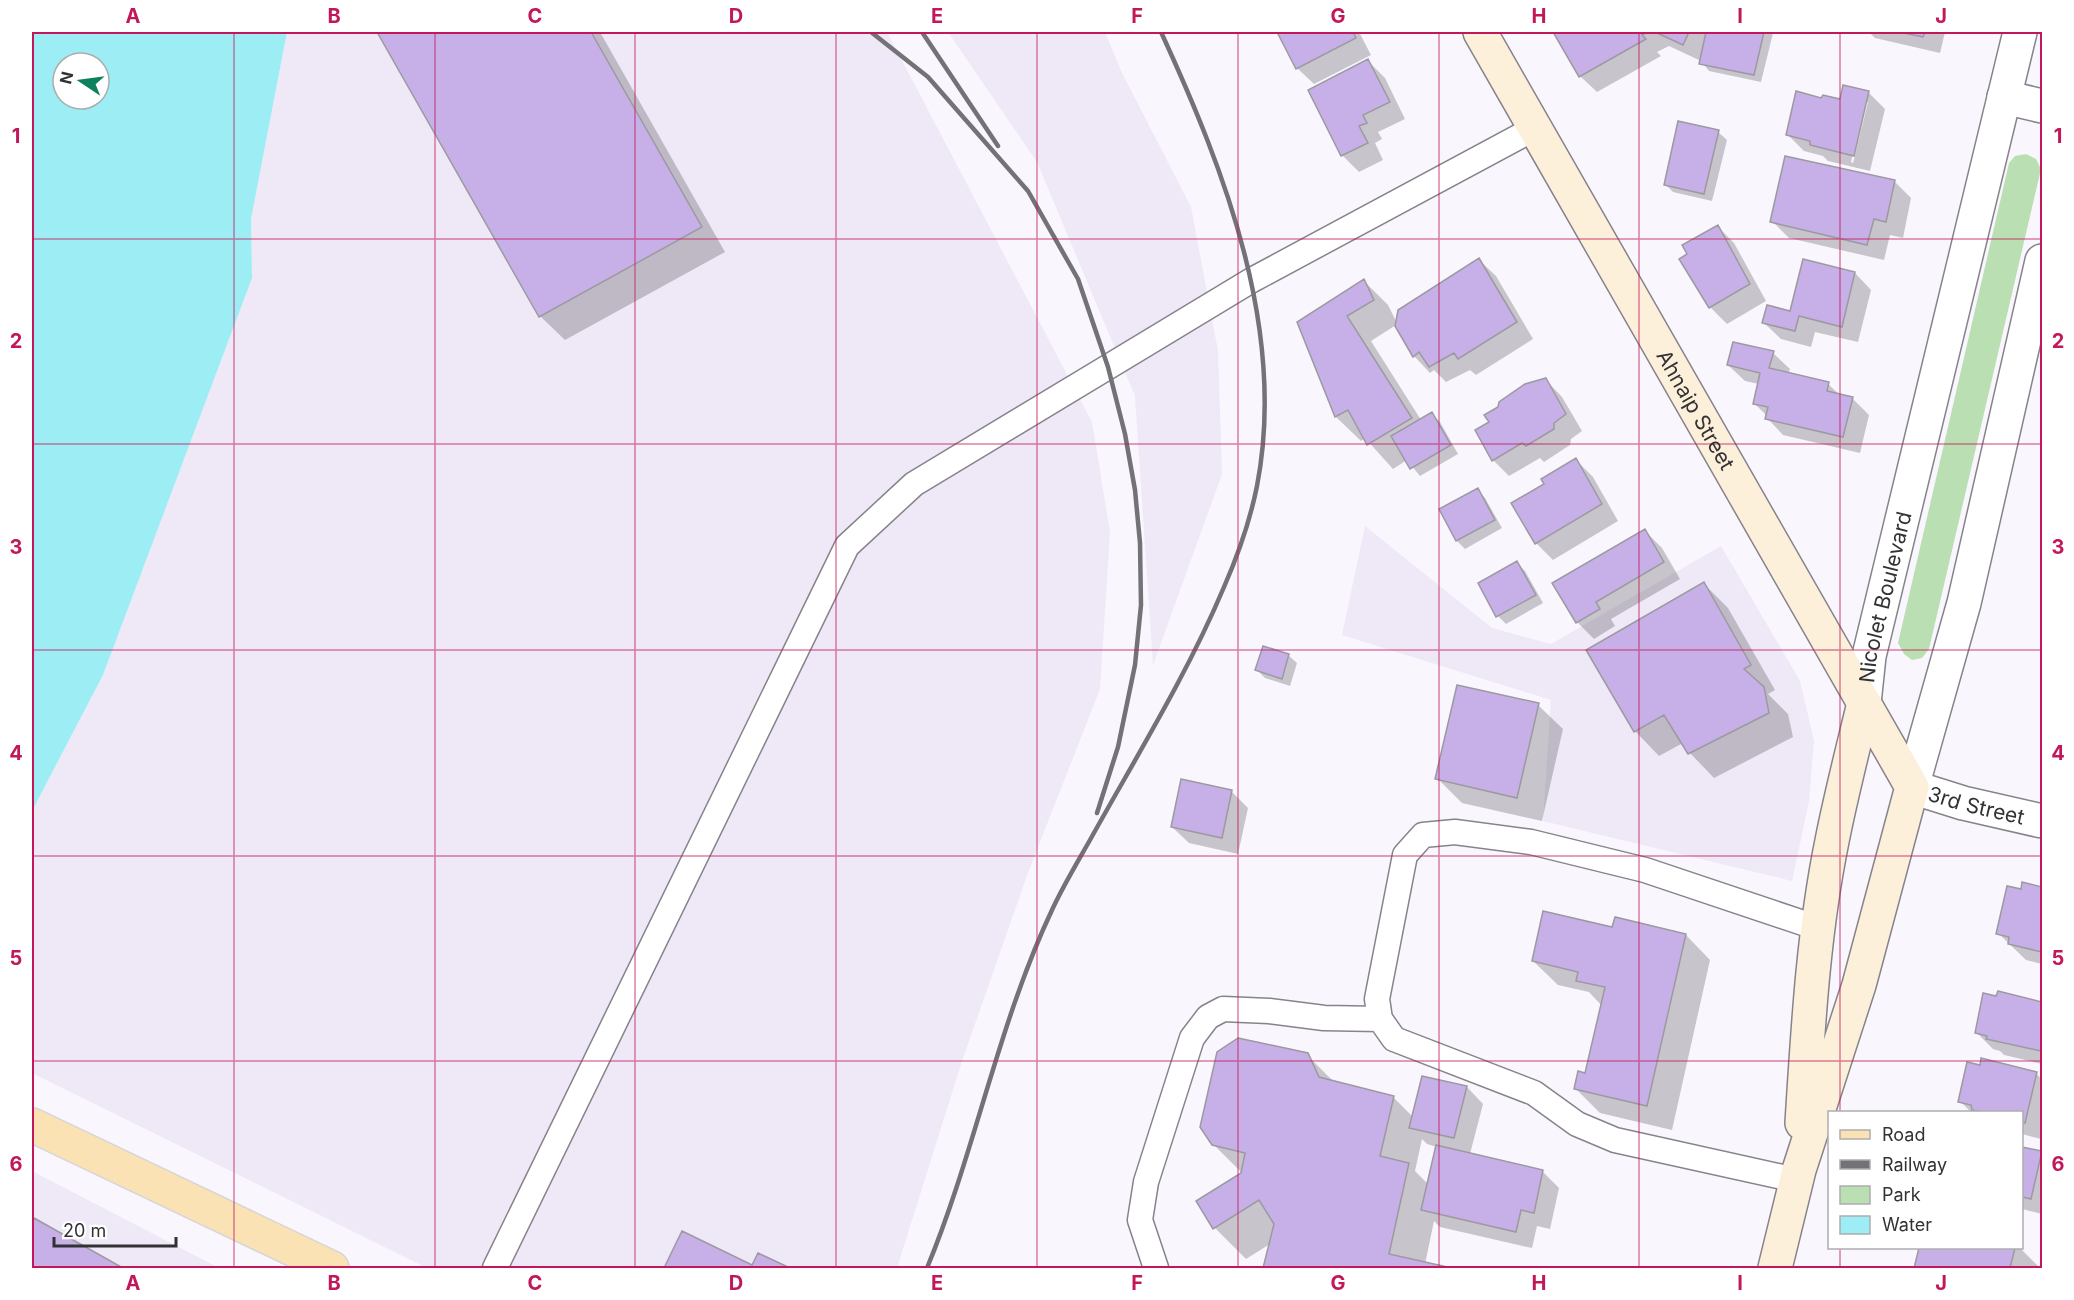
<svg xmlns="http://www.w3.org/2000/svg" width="2074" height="1300" font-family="Inter,sans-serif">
<rect width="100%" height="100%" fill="#f9f6fe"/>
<!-- built -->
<path fill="#eee8f7" d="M287 32H887L1092 422 1110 532 1100 689 1029 870 962 1061 897 1268H427L32 1073V811L103 675 252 278 251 219Z
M948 32H1105L1121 71 1191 207 1218 351 1222 474 1153 665 1135 396 1037 162Z
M1365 526 1492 628 1551 644 1721 546 1800 681 1814 741 1809 801 1792 881 1543 821 1551 700 1342 635Z
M32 1171 219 1268H32Z"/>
<!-- green -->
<path fill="#b9dfb2" d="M2026 154 2036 159 2041 169 1929 649 1922 658 1912 660 1904 654 1898 643 2009 163 2015 156Z"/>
<!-- water -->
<path fill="#9ceef4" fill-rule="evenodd" d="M32 32H287L251 219 252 278 103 675 32 811ZM63 63H99V99H63Z"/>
<!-- shadow -->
<path fill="#0003" fill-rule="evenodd" d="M379 32H600L725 252 565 340 540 316Z
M1278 32H1359L1371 55 1314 84 1297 68Z
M1555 32H1772L1773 33 1761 82 1709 71 1701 61 1669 46 1657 52 1661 56 1597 92 1580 76Z
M1869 32H1945L1940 53 1875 38Z
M1368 61 1385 78 1405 119 1378 132 1382 139 1375 143 1383 160 1359 172 1342 155Z
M1868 92 1885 109 1870 171 1828 161 1823 156 1804 151 1787 134 1822 100 1841 101ZM1865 102H1868L1853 163 1851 162Z
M1718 132 1727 140 1712 201 1673 192 1665 184Z
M1894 181 1911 198 1903 238 1890 235 1884 260 1789 238 1772 221Z
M1717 226 1734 243 1766 301 1727 324 1710 307Z
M1479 260 1496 276 1533 339 1476 375 1470 370 1446 382 1434 370 1430 373 1414 356 1396 325 1371 341 1421 420 1432 414 1440 422 1458 454 1420 476 1407 460 1393 469 1365 438 1361 441 1336 417 1298 322 1364 281 1388 305 1397 323Z
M1855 273 1871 290 1858 342 1815 332 1811 347 1781 339 1764 323 1791 313Z
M1773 353 1790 369 1788 374 1828 384 1840 395 1852 398 1869 415 1860 453 1783 435 1767 418V416L1754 403 1759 384 1745 381 1728 365Z
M1546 380 1562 397 1582 431 1571 439 1570 445 1544 462 1540 458 1509 476 1493 460 1491 423Z
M1576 460 1593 477 1618 521 1553 560 1536 543 1546 484Z
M1477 490 1485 498 1502 528 1465 549 1457 541 1441 510Z
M1645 531 1662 548 1680 579 1611 619 1615 626 1594 639 1577 622 1554 583Z
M1517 563 1525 571 1543 603 1506 624 1498 616Z
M1704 584 1728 608 1775 690 1768 694 1788 714 1793 737 1714 778 1690 753 1683 743 1659 756 1635 731Z
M1288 655 1297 663 1290 686 1265 678 1257 670Z
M1538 705 1563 729 1542 821 1462 803 1437 778Z
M1231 791 1248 808 1238 854 1189 843 1172 827Z
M2023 884 2042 888V964L2026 960 1998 933 2022 890Z
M1616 919 1686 935 1710 960 1672 1130 1600 1113 1576 1089 1586 1075 1602 1006 1589 992 1558 985 1533 961 1614 929Z
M1999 993 2042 1003V1064L2004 1055 2000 1051 1993 1049 1976 1032Z
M1307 1055 1335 1083 1393 1097 1413 1117 1467 1087 1483 1104 1470 1154 1542 1171 1559 1188 1550 1229 1537 1226 1532 1248 1440 1227 1434 1221 1425 1264 1445 1268H1265L1270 1244 1246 1259 1215 1228 1243 1174 1213 1144ZM1422 1139 1427 1144 1437 1147 1429 1185 1415 1171Z
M2036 1073 2042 1080 2041 1139 2022 1134V1112H1971L1960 1101Z
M2022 1148 2042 1154V1214L2022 1209Z
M34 1220 120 1268H32V1226Z
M683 1233 753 1267 759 1255 787 1268H666Z
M1921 1248H2020L2040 1268H1915Z"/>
<!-- building -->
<path fill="#c6b0e7" stroke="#9c99a1" stroke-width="1.5" d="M377 32H591L702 227 539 317Z
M1277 32H1353L1356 38 1296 69Z
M1553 32H1648L1642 35 1646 39 1579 77Z
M1655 32H1689L1683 45Z
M1706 32H1764L1754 75 1699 64Z
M1899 32H1925L1923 37Z
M1368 59 1390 102 1363 115 1367 123 1359 126 1368 143 1341 156 1308 90Z
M1843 85 1869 91 1854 156 1810 145V141L1786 135 1796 91 1821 98 1823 95 1840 99Z
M1678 121 1719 130 1704 194 1664 185Z
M1785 156 1895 180 1886 222 1874 219 1867 245 1770 222Z
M1718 225 1750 284 1709 308 1679 259 1687 254 1682 245Z
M1479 258 1517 322 1458 359 1454 353 1429 367 1419 352 1413 357 1395 326 1398 310Z
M1803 259 1855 272 1842 327 1799 316 1795 331 1762 323 1767 305 1790 311Z
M1364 279 1374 300 1347 316 1412 418 1367 445 1348 410 1335 417 1297 322Z
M1733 342 1774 351 1769 368 1829 382 1827 391 1853 397 1843 437 1765 419 1768 407 1753 404 1760 373 1727 365Z
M1546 378 1566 414 1554 423V429L1526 446 1522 443 1492 461 1475 430 1489 422 1484 415 1498 407 1499 402 1525 384Z
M1432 412 1451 445 1410 469 1391 436Z
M1576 458 1602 504 1535 544 1511 503 1544 484 1541 479Z
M1478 488 1495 520 1456 541 1439 509Z
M1645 529 1664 562 1596 602 1600 609 1576 623 1552 583Z
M1517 561 1536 595 1496 617 1478 583Z
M1704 582 1751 665 1744 669 1764 687 1769 713 1688 754 1664 715 1634 732 1586 650Z
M1263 646 1289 654 1282 679 1255 670Z
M1457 685 1539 703 1517 798 1435 779Z
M1181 779 1232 790 1222 838 1171 827Z
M2022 882 2042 887V952L2008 944 2009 937 1996 934 2007 886 2021 889Z
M1543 911 1612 927 1615 917 1686 934 1647 1106 1574 1089 1578 1071 1585 1073 1605 987 1576 981 1578 972 1532 961Z
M1998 991 2042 1002V1043L2041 1051 1986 1039 1987 1036 1975 1033 1983 993 1996 996Z
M1238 1038 1308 1053 1319 1077 1394 1096 1380 1156 1409 1163 1389 1254 1452 1268H1263L1274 1224 1259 1200 1213 1229 1196 1201 1241 1173 1245 1153 1212 1145 1200 1127 1217 1052Z
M1981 1058 2037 1072 2025 1123 2022 1122V1112H1982L1972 1110 1971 1105 1958 1102 1967 1062 1980 1065Z
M1422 1076 1467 1086 1454 1138 1409 1128Z
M1436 1145 1543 1170 1534 1213 1521 1210 1516 1232 1421 1210Z
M2022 1147 2042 1151 2031 1199 2022 1197Z
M34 1218 123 1268H32V1223Z
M682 1231 752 1265 758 1253 790 1268H664Z
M1919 1248H2015L2010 1268H1914Z"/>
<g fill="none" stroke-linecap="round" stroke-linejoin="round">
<!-- service casing -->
<g stroke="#86838b" stroke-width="27">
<path id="service" d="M1796 1180 1615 1140 1577 1124 1534 1093 1394 1039 1380 1019 1377 999 1405 855 1423 835 1455 832 1531 842 1645 870 1818 928
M495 1268 847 546 914 484 1108 367 1252 280 1535 128
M1156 1268 1140 1220 1146 1182 1192 1038 1208 1017 1223 1009 1269 1011 1324 1018 1380 1019"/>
</g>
<!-- minor casing -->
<g stroke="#86838b" stroke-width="36">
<path id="minor" d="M2004 97 2042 106"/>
</g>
<!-- tertiary casing -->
<g stroke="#86838b" stroke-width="36">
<g id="tertiary">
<path id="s1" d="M2042 261 1964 603 1912 787 1963 803 2042 821"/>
<path id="s2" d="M1864 703 1869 656 2020 32"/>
</g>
</g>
<!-- secondary casing -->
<g stroke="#86838b" stroke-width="36">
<g id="secondary">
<path id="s3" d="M1480 32 1912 787 1859 985 1799 1170 1775 1268"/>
<path d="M1802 1123C1808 1029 1813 934 1832 841 1841 795 1853 749 1864 703"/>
</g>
</g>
<!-- primary casing -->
<g stroke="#d6d6d6" stroke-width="36">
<path id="primary" d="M32 1125 332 1268"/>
</g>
<!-- service -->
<use href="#service" stroke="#fff" stroke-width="24"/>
<!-- minor -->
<use href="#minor" stroke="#fff" stroke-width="33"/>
<!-- tertiary -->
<use href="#tertiary" stroke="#fff" stroke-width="33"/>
<!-- secondary -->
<use href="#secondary" stroke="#fdf0da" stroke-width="33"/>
<!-- primary -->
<use href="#primary" stroke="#fbe2b4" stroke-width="33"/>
<!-- rail -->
<path stroke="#737276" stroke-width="4.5" d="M871 32 928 77 1028 191 1078 279 1108 367 1125 434 1135 490 1140 543 1141 605 1135 665 1118 747 1097 813
M922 32 998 146
M927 1268C975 1152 998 1024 1052 910 1063 886 1077 863 1090 840 1136 757 1187 675 1224 587 1238 555 1250 521 1257 486 1287 331 1225 171 1161 32"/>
</g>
<!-- grid -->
<path fill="none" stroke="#c2185b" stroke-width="1.5" stroke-opacity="0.55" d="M234 32V1268M435 32V1268M635 32V1268M836 32V1268M1037 32V1268M1238 32V1268M1439 32V1268M1639 32V1268M1840 32V1112M32 239H2042M32 444H2042M32 650H2042M32 856H2042M32 1061H2042M1840 1248V1268"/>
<g text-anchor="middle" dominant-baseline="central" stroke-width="5" stroke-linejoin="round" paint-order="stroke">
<!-- street labels -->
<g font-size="21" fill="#323134" stroke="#fff">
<text stroke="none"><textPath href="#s3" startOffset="435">Ahnaip Street</textPath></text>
<text stroke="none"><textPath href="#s2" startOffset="108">Nicolet Boulevard</textPath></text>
<text stroke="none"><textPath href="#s1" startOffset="609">3rd Street</textPath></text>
</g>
</g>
<!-- border -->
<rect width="2074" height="1300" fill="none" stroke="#ffffff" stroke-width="66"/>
<!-- legend -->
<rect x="1828" y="1111" width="195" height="138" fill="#ffffff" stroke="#adadae" stroke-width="1.5"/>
<rect x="1840" y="1130" width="30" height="9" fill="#fbe2b4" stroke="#adadae" stroke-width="1.5"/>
<text x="1882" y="1141" font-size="18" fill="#323134">Road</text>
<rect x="1840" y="1160" width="30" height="9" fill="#737276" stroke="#adadae" stroke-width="1.5"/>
<text x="1882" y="1171" font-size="18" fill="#323134">Railway</text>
<rect x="1840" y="1186" width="30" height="18" fill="#b9dfb2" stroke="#adadae" stroke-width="1.5"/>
<text x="1882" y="1201" font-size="18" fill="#323134">Park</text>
<rect x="1840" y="1216" width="30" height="18" fill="#9ceef4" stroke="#adadae" stroke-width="1.5"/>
<text x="1882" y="1231" font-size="18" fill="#323134">Water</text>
<!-- north arrow -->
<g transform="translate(81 81) rotate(283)"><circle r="28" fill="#ffffff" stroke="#adadae" stroke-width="1.5"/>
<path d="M0-4.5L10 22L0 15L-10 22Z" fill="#0e805d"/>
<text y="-9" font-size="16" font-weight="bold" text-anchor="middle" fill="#323134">N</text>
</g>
<!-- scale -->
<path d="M54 1237v9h122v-9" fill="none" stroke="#323134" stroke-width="3"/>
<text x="63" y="1237" font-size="18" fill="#323134" stroke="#ffffff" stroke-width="4.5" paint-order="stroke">20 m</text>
<rect x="33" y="33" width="2008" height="1234" fill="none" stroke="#c2185b" stroke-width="2"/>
<g font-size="20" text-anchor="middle" font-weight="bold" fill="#c2185b">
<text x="133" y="23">A</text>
<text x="334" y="23">B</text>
<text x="535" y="23">C</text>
<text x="736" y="23">D</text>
<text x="937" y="23">E</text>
<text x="1137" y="23">F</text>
<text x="1338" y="23">G</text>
<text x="1539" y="23">H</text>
<text x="1740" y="23">I</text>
<text x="1941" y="23">J</text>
<text x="16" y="143">1</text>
<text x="2058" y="143">1</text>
<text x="16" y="348">2</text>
<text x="2058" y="348">2</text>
<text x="16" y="554">3</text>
<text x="2058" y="554">3</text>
<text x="16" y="760">4</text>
<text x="2058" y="760">4</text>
<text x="16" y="965">5</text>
<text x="2058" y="965">5</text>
<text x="16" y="1171">6</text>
<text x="2058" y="1171">6</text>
<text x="133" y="1290">A</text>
<text x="334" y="1290">B</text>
<text x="535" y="1290">C</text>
<text x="736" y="1290">D</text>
<text x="937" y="1290">E</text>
<text x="1137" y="1290">F</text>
<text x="1338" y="1290">G</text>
<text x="1539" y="1290">H</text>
<text x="1740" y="1290">I</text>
<text x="1941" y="1290">J</text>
</g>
</svg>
